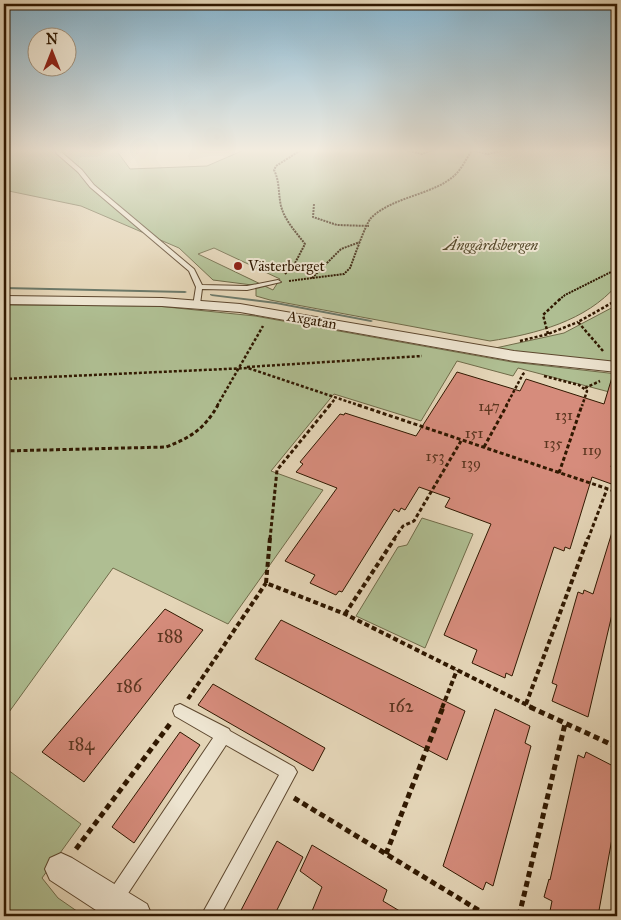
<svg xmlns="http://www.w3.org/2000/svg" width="621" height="920" font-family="'IM FELL Great Primer',serif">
<rect width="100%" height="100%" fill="#e4d5b7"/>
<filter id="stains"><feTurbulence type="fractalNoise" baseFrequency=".004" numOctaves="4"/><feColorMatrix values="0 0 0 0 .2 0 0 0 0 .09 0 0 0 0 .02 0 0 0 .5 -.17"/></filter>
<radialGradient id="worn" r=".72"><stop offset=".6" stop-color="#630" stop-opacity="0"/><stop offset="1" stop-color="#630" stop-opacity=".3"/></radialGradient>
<!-- green -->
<path fill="#afbe92" stroke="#706b49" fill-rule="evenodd" d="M4 150H116L130 169 207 166 244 150H617V285C586 321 536 334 490 341L270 300 256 296V288L252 285 213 280 179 248 81 206 4 190ZM214 248 280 279 273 290 198 254Z
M4 305 157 306 255 316 512 362 617 374V394L518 368 513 376 457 361 421 421 334 394 271 471 323 490 228 624 113 568 4 719Z
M617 305V363L576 361 491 349 564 333Z
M422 518 473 534 425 648 356 616 398 547 407 545Z
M4 767 81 824 42 878 58 898 84 916H4Z"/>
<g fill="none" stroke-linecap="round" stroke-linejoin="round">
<!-- stream -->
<path fill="#6d7969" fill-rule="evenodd" d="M4 287 185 291 187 292 185 293 4 289Z
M210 294 276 302 371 320 373 321 371 322 276 304 212 296 210 295Z"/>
</g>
<!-- building -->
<path fill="#d68c7c" stroke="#301800" d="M457 372 520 391 526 379 604 404 613 374 617 375V444L611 467H617V486L592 477 570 549 565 547 564 551 554 547 512 676 506 673 505 678 472 663 477 650 444 635 491 524 445 507 450 498 419 487 405 510 401 508 399 512 394 509 342 592 339 591 336 595 310 583 315 575 285 561 337 488 296 472 303 464 300 462 340 414 344 415 345 413 416 436Z
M613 529 617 530V593L588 717 552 701 557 685 552 683 578 592 583 594 584 590 593 594Z
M165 609 203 630 84 782 42 752Z
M281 620 465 711 447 760 255 659Z
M213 684 325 748 313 771 198 705Z
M495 709 530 726 525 743 531 746 493 886 486 882 483 890 443 866Z
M180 732 200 745 134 843 112 827Z
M586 752 617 768V811L598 916H549L552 901 544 897 549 879 550 880 578 755 584 758Z
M277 841 303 857 274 916H238Z
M312 845 387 890 383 901 408 916H310L322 887 300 871Z"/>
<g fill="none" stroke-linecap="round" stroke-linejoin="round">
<!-- service casing -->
<g stroke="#5d472e" stroke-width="2">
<path id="service" d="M56 151H60L82 170 94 185 194 269 202 285 247 286 278 280 281 282 247 290 202 289 200 304 193 306 196 287 189 271 90 187 78 172 56 153Z
M180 704 229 729 230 731 294 767 297 772 220 916H201L279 775 226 745 121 904 115 907 109 904 106 898 109 892 213 738 175 716 173 711 175 706Z"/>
</g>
<!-- minor casing -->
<g stroke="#5d472e" stroke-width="2">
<path id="minor" d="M4 296 162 298 240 304 514 351 617 362V372L514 361 240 312 162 306 4 304Z
M61 853 72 858 147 904 152 916H105L50 880 45 869 50 858Z"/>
</g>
<!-- path-far4 -->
<path stroke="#301800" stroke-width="2" stroke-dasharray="2 1" stroke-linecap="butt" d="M406 150 422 154 432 150
M470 150 488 154 506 150
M314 204 313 217 337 225 369 226
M285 274 294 265 305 244C296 232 285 221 281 206 278 193 280 182 274 170L276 166 301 150
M312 278 341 249 360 242
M289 281 344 274 350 268C354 258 365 225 371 218 393 196 435 195 456 174 462 168 466 159 471 152L469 150
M559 300 565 295 617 269"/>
<!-- path-far3 -->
<path stroke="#301800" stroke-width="2.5" stroke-dasharray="3 2" stroke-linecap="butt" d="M548 334 543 315 560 299
M520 341 548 334 578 322
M603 351 578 322 617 300
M247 367 422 356
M544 376 579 385 587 391 582 406
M4 379 248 368 361 406
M585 388 600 381
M217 406 263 326
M329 406 335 399
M506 406 523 374 526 372"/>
<!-- path-far2 -->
<path stroke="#301800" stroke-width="3" stroke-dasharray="4 2.5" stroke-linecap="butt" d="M358 405 617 492
M484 447 507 405
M4 451 166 447C192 437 204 429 218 405
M559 473 582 405
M270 539 277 470 330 405
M394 539 403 526 414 521 461 441
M588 539 607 489"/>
<!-- path-far1 -->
<path stroke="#301800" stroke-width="4" stroke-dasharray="5 3" stroke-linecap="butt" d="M270 538 266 583 345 614 533 708
M345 614 395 538
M188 699 266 583
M526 704 588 538
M442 708 457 670"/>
<!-- path -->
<path stroke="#301800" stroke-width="5" stroke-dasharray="6 4" stroke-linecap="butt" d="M530 707 617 747
M294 798 488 916
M76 849 170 724
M386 854 443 707
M519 916 565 724"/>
<!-- service -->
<use href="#service" fill="#ede4d0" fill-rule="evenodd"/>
<!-- minor -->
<use href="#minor" fill="#ede4d0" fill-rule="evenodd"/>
</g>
<!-- sky -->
<linearGradient id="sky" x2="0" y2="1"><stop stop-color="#87b6d1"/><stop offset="0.54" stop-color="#f3ecdf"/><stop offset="1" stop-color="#f3ecdf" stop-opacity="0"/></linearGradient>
<rect width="621" height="279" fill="url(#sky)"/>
<!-- markers -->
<circle fill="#8f2418" stroke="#ede4d0" stroke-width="2" cx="238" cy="266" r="5"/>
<g text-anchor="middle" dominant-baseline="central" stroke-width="4" stroke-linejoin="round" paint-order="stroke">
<!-- far-park labels -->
<g font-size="15" font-style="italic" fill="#564a2c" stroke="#ede4d0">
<text x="491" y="245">Änggårdsbergen</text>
</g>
<!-- far-poi labels -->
<g font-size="15" fill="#301800" stroke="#ede4d0" text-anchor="start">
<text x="248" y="266">Västerberget</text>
</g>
<!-- far-street labels -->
<g font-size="15" fill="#301800" stroke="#ede4d0">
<text transform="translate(312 320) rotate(10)">Axgatan</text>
</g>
<!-- number labels -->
<g font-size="15" fill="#5a351f">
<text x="489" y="406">147</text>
<text x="564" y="415">131</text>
<text x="474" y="433">151</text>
<text x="553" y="443">135</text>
<text x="592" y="450">119</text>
<text x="435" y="456">153</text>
<text x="471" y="463">139</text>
</g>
<!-- near-number labels -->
<g font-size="18" fill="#5a351f">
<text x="170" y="636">188</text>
<text x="129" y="686">186</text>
<text x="401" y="706">162</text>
<text x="81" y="744">184</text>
</g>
</g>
<!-- margin -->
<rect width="621" height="920" fill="none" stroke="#e4d5b7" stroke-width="20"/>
<rect x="5" y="5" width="611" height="910" fill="none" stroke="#301800" stroke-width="2.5"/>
<rect x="10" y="10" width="601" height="900" fill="none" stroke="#301800"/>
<!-- north arrow -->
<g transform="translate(52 52)"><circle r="24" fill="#ede4d0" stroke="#a1927d"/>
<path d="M0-4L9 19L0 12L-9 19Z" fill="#8f2418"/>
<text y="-8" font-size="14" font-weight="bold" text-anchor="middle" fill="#301800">N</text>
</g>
<rect width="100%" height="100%" filter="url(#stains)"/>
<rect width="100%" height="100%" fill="url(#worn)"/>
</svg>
